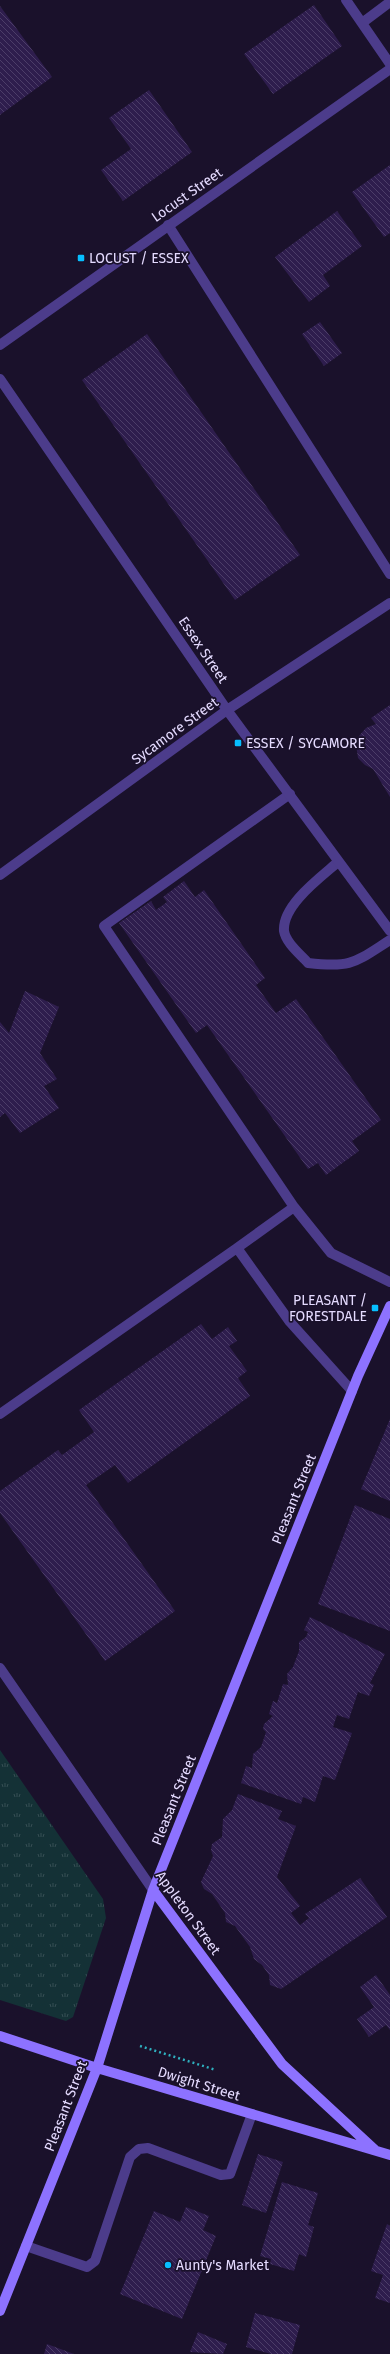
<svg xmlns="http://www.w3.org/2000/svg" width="390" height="2354" font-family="'Fira Sans',sans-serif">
<defs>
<pattern id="grass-tufts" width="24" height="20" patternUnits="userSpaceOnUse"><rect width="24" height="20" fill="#143136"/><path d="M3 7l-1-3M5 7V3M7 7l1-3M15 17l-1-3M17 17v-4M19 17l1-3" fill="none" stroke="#364e54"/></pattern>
<pattern id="building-back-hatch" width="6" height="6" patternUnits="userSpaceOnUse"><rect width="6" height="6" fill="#2e1d4d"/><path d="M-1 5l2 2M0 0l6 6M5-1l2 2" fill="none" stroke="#4c3d68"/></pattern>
</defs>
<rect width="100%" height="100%" fill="#1a112b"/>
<!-- grass -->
<path fill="url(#grass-tufts)" d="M0 1750 103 1899 106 1918 73 2017 66 2021 0 2000Z"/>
<!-- building -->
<path fill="url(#building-back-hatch)" d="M314 5 342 46 273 94 244 54Z
M0 6 52 77 0 115Z
M149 90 192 152 123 201 101 170 131 149 109 118Z
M390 165V233L384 237 352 192Z
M337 211 362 246 323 275 330 286 309 302 275 257Z
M320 322 342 353 324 366 302 334Z
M147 334 300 555 235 600 82 380Z
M390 705V797L373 769 365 765 358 758 356 745 359 736 366 728 376 724 371 718Z
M184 881 195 897 204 890 265 978 256 985 276 1013 296 999 381 1120 352 1141 359 1151 326 1175 318 1163 308 1169 207 1025 196 1033 119 923 151 901 156 910 167 902 163 897Z
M25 991 59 1007 40 1053 57 1079 44 1086 59 1108 20 1133 5 1113 0 1117V1022L9 1033Z
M201 1324 212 1339 228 1327 237 1341 229 1346 247 1371 238 1378 250 1396 128 1483 115 1465 86 1485 175 1611 105 1661 0 1513V1491L58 1450 62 1455 94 1432 79 1410Z
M390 1419V1501L361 1489Z
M355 1505 390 1519V1631L318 1604Z
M310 1617 385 1654 370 1683 374 1685 369 1696 358 1692 349 1719 337 1715 333 1727 352 1733 335 1780 323 1776 315 1802 303 1797 301 1804 241 1783 246 1766 252 1768 253 1754 261 1747 266 1732 263 1729 264 1724 273 1716 269 1714 273 1701 277 1703 283 1684 288 1685 287 1674 293 1667 299 1651V1642L306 1637 308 1632 304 1630Z
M238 1794 282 1811 278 1819 296 1826 277 1877 300 1906 291 1913 300 1925 309 1918 305 1914 360 1878 387 1917 281 1989 270 1985 269 1975 262 1965 254 1959 250 1947 235 1926 226 1922 225 1913 212 1894 204 1889 201 1882 213 1856 211 1850 212 1844 222 1837 223 1819 232 1810Z
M376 1975 390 1995V2030L386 2025 369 2037 357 2019 374 2007 360 1987Z
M258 2154 283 2162 266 2213 242 2205Z
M282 2182 318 2193 308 2225 314 2227 306 2257 299 2254 294 2271 270 2264 271 2259 260 2256Z
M186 2207 209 2216 203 2230 216 2236 182 2319 120 2294 154 2211 180 2222Z
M387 2224 390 2226V2303L375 2298 383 2275 371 2271Z
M255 2313 300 2325 292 2354H271L246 2347Z
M198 2332 227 2344 223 2354 190 2352Z
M47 2344 74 2354H44Z"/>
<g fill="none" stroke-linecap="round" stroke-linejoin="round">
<!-- path -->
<path stroke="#2fb0bf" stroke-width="2.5" stroke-dasharray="2 3" stroke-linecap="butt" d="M140 2046 216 2070"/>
<!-- service -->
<path stroke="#4c3c8b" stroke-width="10" d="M346 0 390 64
M362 23 390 2
M168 225 390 574
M290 794 104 926 294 1207
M338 862C321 877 282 905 284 931 286 943 300 954 308 963 352 968 354 963 390 940
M352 1391 290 1322 237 1248 294 1207 331 1253 390 1282
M0 1414 237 1248
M26 2246 87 2267 95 2261 130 2157 139 2149 148 2148 221 2175 230 2174 252 2114"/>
<!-- minor -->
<path stroke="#4c3c8b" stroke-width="10" d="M0 345 390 69
M0 379 227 710 390 931
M0 875 227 710 390 603"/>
<!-- tertiary -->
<path stroke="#4c3c8b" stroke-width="10" d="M0 1668 153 1890"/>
<!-- secondary -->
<path stroke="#8d72ff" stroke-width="10" d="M153 1890 282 2064 375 2150
M0 2036 97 2068 390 2155
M0 2311 97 2068 153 1890 358 1376 390 1306"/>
</g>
<!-- markers -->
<g fill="#07beff" stroke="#1a112b" stroke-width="1.5">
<rect x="77" y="254" width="8" height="8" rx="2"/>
<rect x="234" y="739" width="8" height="8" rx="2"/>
<rect x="371" y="1304" width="8" height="8" rx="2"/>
<circle cx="168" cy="2265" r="4"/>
</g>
<g text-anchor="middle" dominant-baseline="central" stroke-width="3.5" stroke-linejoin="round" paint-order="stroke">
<!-- street labels -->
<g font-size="14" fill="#e5dbff" stroke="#1a112b">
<text transform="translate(187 195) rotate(-35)">Locust Street</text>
<text transform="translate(203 650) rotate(56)">Essex Street</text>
<text transform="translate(175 731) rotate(-36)">Sycamore Street</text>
<text transform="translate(294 1499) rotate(-68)">Pleasant Street</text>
<text transform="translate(174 1800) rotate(-68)">Pleasant Street</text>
<text transform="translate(188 1913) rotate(54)">Appleton Street</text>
<text transform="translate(199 2084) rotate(17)">Dwight Street</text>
<text transform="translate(66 2106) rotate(-69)">Pleasant Street</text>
</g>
<!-- poi labels -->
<g font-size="14" fill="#e5dbff" stroke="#1a112b" text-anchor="start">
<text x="89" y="258">LOCUST / ESSEX</text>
<text x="246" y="743">ESSEX / SYCAMORE</text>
<text x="367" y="1300" text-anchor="end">PLEASANT /<tspan x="367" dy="16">FORESTDALE</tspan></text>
<text x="176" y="2265">Aunty's Market</text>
</g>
</g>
</svg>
